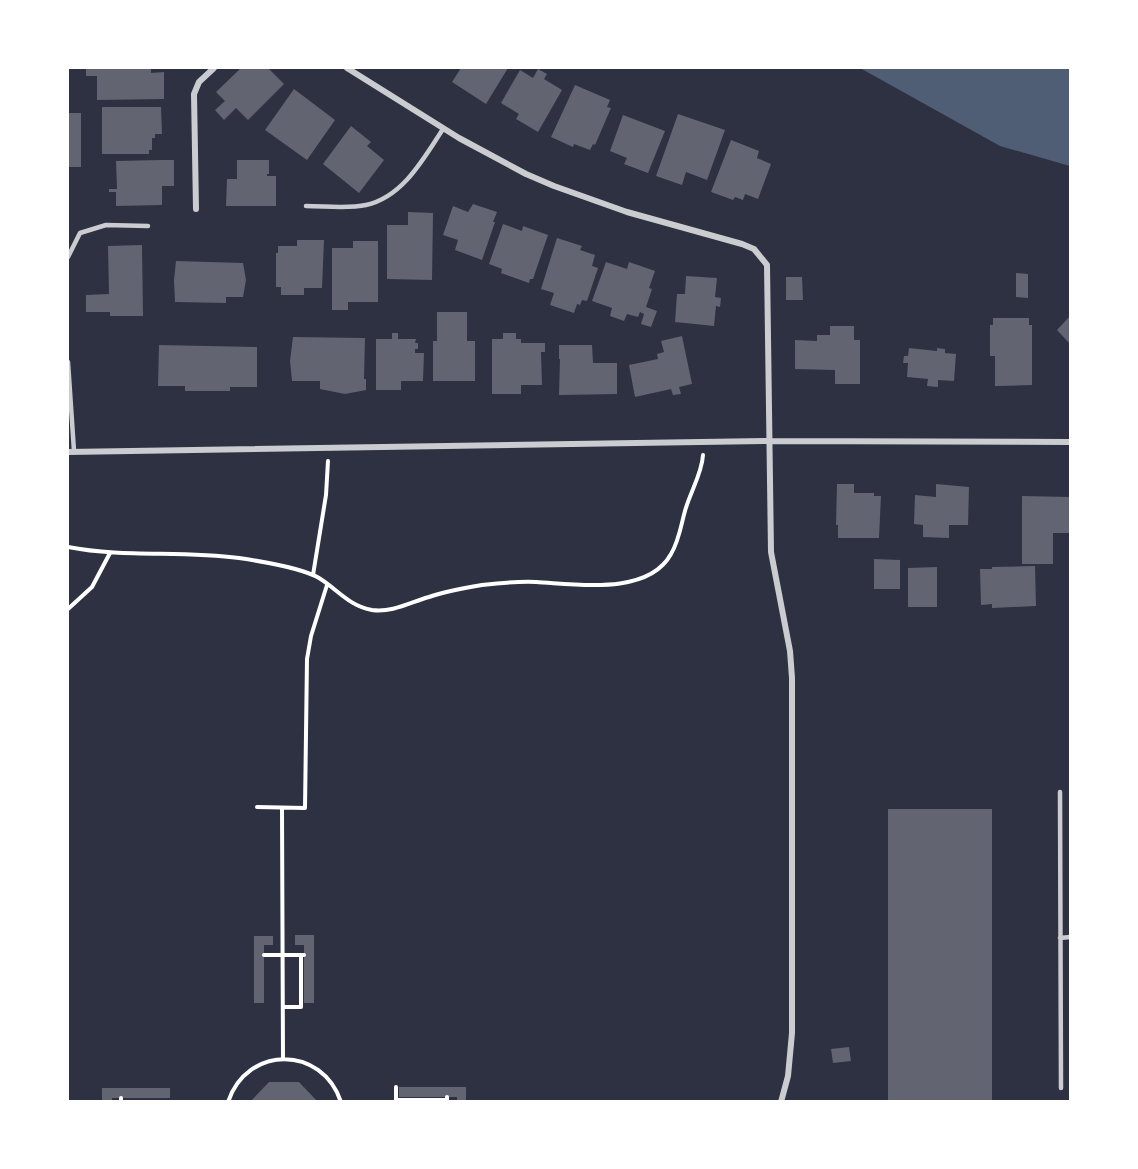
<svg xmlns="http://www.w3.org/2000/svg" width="1138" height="1169" font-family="Lora,serif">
<rect width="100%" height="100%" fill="#2d3142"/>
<!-- water -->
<path fill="#4f5d75" d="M860 68H1070V166L1000 146Z"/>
<!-- building -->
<path fill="#626471" d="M86 68H151V73L164 72V99L97 100V76H86Z
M241 68H268L284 84 248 120 236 108 224 120 215 110 225 101 216 92Z
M461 68H508L486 104 452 82Z
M538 69 547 74 544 79 562 90 538 132 516 119 519 114 501 103 520 70 533 78Z
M575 85 610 100 607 107 611 108 595 145 593 144 590 150 574 144 573 147 551 137Z
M294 89 335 120 307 160 265 130Z
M102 107H161L162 134H155V138H152V150H149V154H102Z
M68 113H81V167H68Z
M678 114 725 130 707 180 686 172 682 185 656 176Z
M623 115 665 131 648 173 624 164 627 158 610 151Z
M351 126 371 142 367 146 384 160 359 193 323 164Z
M731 140 759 151 757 158 771 164 758 199 745 194 743 200 735 197 733 200 711 192Z
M160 160H174V186H162V205L116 206V192H109V189H117L116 161Z
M237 160H269V174H267V176H276V206H226L227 179H237Z
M473 204 497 212 493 222H495L482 260 455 250 458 240 443 235 453 206 468 212Z
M408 212 433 213 432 280 387 279V225H408Z
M503 224 522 231 523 226 548 235 533 279H530L529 283 501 273 502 269 489 264Z
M557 238 582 246 580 250 595 255 592 266 598 268 587 301 582 300 580 305 577 304 574 313 550 305 554 293 541 289Z
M297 240H324L322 288H304V295H281V287H276V253H278V246H297Z
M353 241H378V302H348V310H332V248H353Z
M142 245 143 316H110V312H86V295L109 294 108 246Z
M176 261 243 263 246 280 243 297H226V303L175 302 174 280Z
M606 262 627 269 629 262 655 271 649 288 652 289 646 307 657 311 651 327 641 324 644 314 640 312 638 317 627 314 624 321 610 316 612 308 592 301Z
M1016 273 1028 274V298L1016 297Z
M686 276 717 278 715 297 721 298 720 307 716 306 714 326 675 322 677 294H685Z
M786 277H802L803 300H786Z
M437 312H467V341H475V381H433V341H437Z
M1070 316V344L1057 330Z
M993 318H1029V325H1032V385L995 386V356H990V325H993Z
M830 326H854V340H860V384H835V370L795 369V340L817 341V335H830Z
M392 333H398V339H416L415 343H418V349H415V353H424L423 381H401V390H376V339H392Z
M503 333H516V339H521V343H545V352H541L542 385H521V394H492V339H503Z
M682 336 692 384 679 387 681 394 673 395 671 389 635 397 629 365 658 359 657 354 664 352 661 341Z
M293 337 365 338 364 379H366V390L345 394 320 389V381H292L290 361Z
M159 345 257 347V387H230V391H185V386H158Z
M559 345H592L593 363H617V394L559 395 560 359H559Z
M909 348 937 351V348L945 349V353L956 354 954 381 938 380V387L927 386 928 379 907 377 908 363H903L904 356H908Z
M837 484H854V493H874V496H881L879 538H838V525H836Z
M936 484 969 487 968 525H949V538L923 537V525L914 524 915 495 936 497Z
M1022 496 1070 497V533H1053V564H1022Z
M874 559 900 560V589H874Z
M1035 566 1036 606 992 608V604L981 605 980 569H992V567Z
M937 567V607H908V568Z
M888 809H992V1102H888Z
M295 935H314V1003H304V945H295Z
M254 936H273V945H264V1003H254Z
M849 1047 851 1061 833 1063 831 1049Z
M269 1082H299L318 1102H250Z
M399 1087H466V1102H457V1097H399Z
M102 1088H170V1098H112V1102H102Z"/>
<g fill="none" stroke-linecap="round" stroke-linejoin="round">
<!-- path -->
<path stroke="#fff" stroke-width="4" d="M68 547C124 558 182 550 239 558 259 561 302 568 319 578 337 589 349 606 372 610 392 613 411 602 429 597 446 591 464 588 482 585 500 583 518 581 536 582 576 584 648 596 671 554 679 541 681 525 685 511 690 492 702 474 703 455
M313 575 326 495 328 461
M68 609 92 587 110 553
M257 807 305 808 307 659 311 636 327 585
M282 808 283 1059
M264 955H301
M283 1007H301V955H304
M396 1087V1100
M121 1098V1102
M228 1102C247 1045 322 1045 341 1102
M396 1102V1100H447V1097"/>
<!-- service -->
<path stroke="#caccd0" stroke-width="4.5" d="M306 206C325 206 348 209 366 205 403 197 424 158 443 129
M68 257 80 233 106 225 148 226
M68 362 74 451
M1060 792 1061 1088
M1060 938 1070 937"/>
<!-- minor -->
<path stroke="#caccd0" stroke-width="6" d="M347 68 459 138 526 174 554 186 627 212 742 244 754 249 767 265 771 552 790 651 792 678V1033L788 1076 781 1102
M196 209 194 94 199 82 214 68
M68 452 768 441 1070 442"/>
</g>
<!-- border -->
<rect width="1138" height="1169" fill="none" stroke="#ffffff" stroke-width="138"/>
</svg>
